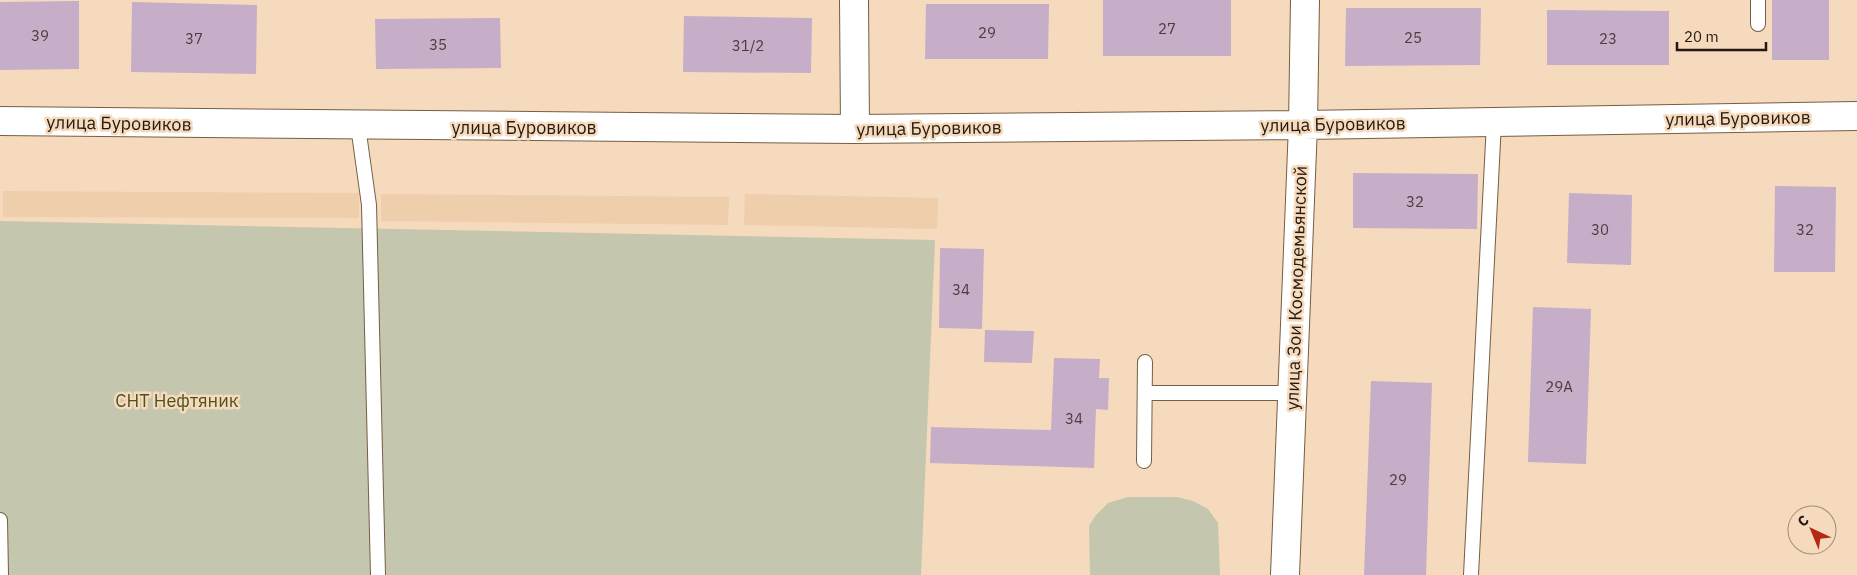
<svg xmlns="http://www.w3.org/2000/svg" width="1857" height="575" font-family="'IBM Plex Sans',sans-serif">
<rect width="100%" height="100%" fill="#f6dabd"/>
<!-- built -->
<path fill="#efceac" d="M3 191 359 193V218L3 217Z
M381 194 729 197 728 225 381 221Z
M745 194 938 198 937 229 744 225Z"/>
<!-- green -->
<path fill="#c4c7ad" d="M0 221 935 240 921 575H0Z
M1128 497H1177L1193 501 1208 509 1218 523 1220 575H1090L1089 526 1096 515 1108 503Z"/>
<!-- building -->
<path fill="#c6adc8" d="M1103 0H1231V56H1103Z
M1772 0H1829V60H1772Z
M79 1V69L0 70V2Z
M132 2 257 5 256 74 131 72Z
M926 4H1049L1048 59H925Z
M1346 8H1481L1480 65 1345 66Z
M1547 10 1669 11V65H1547Z
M684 16 812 18 811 73 683 72Z
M500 18 501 68 376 69 375 19Z
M1353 173 1478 174 1477 229 1353 228Z
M1775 186 1836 187 1835 272H1774Z
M1569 193 1632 195 1631 265 1567 263Z
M940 248 984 249 982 329 939 328Z
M1533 307 1591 309 1586 464 1528 462Z
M985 330 1034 331 1032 363 984 362Z
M1054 358 1100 359 1099 378H1109L1108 410 1096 409 1094 468 930 463 931 427 1051 430Z
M1371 381 1432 383 1426 575H1364Z"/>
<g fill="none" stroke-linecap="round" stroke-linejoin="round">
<!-- service casing -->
<g stroke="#765e44" stroke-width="16">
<path id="service" d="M1758 24V0
M358 126 369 205 378 575
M1145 393H1292
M1144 461 1145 362
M0 520 1 575
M1471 575 1494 122"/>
</g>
<!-- minor casing -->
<g stroke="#765e44" stroke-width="30">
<path id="minor" d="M854 0 855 129
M0 121 855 129 1303 125 1857 116
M1285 575 1303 125 1305 0"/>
</g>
<!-- service -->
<use href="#service" stroke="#fff" stroke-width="14"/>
<!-- minor -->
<use href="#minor" stroke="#fff" stroke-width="28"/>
</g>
<g text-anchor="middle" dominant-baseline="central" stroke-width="5" stroke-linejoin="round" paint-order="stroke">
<!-- number labels -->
<g font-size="15" fill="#4c3e3d">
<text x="1167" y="28">27</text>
<text x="987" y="32">29</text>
<text x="40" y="35">39</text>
<text x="1413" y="37">25</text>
<text x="194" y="38">37</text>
<text x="1608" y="38">23</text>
<text x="438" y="44">35</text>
<text x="748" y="45">31/2</text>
<text x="1415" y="201">32</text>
<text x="1600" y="229">30</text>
<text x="1805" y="229">32</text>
<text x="961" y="289">34</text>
<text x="1559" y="386">29А</text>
<text x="1074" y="418">34</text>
<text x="1398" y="479">29</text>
</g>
<!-- street labels -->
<g font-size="18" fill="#23190f" stroke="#f6dabd">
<text transform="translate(1738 118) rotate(-1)">улица Буровиков</text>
<text transform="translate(119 123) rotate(1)">улица Буровиков</text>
<text transform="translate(1333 124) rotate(-1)">улица Буровиков</text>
<text x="524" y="127">улица Буровиков</text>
<text transform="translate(929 128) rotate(-1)">улица Буровиков</text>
<text transform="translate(1296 288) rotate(-88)">улица Зои Космодемьянской</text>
</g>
<!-- park labels -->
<g font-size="18" fill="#4e531b" stroke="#f6dabd">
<text x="177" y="400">СНТ Нефтяник</text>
</g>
</g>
<!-- north arrow -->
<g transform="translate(1812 530) rotate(316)"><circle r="24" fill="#f6dabd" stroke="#a28d77"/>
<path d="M0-4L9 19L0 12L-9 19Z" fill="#b62914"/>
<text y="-8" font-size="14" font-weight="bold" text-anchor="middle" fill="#23190f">С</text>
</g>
<!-- scale -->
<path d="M1677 42v8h89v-8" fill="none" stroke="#23190f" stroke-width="2.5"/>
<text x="1684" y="42" font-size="15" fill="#23190f" stroke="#f6dabd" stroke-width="4" paint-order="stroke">20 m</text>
</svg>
